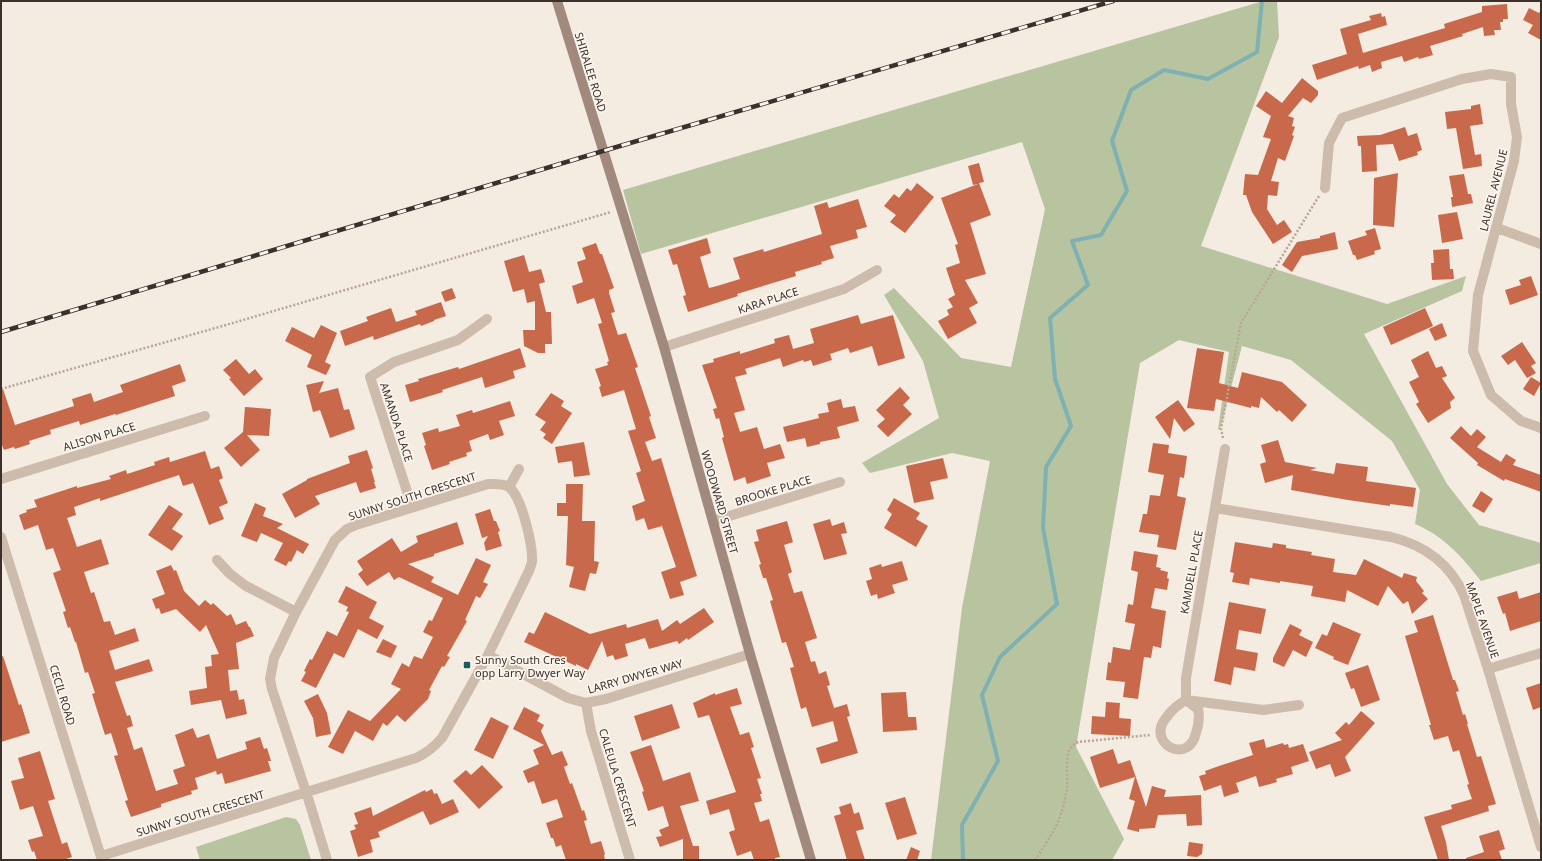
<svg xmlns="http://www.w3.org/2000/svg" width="1542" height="861" font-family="'Noto Sans',sans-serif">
<rect width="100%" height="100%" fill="#f4ebe1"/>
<!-- green -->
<path fill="#b8c4a0" d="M1263 1H1277L1279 37 1201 246 1387 304 1466 276 1462 291 1364 334 1447 484 1479 525 1541 543V563L1481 581C1462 557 1444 536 1415 524L1420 490 1392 441 1291 360 1242 346 1220 429 1218 430 1229 352 1179 340 1140 363 1076 747 1124 839 1112 860H931L962 608 990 461 952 453 870 473 862 463 939 418 923 361 884 295 894 288 961 358 1011 367 1045 209 1022 142 641 254 623 190Z
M286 817 296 819 300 825 311 860H200L196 847Z"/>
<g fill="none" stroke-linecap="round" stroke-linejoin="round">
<!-- stream -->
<path stroke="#7fb0b2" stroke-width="4" d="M963 860 962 825 998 761 982 695 1000 657 1057 604 1043 528 1046 467 1071 426 1055 379 1050 318 1088 285 1072 241 1101 235 1127 191 1112 141 1131 90 1164 70 1208 79 1257 52 1262 1"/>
</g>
<!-- building -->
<path fill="#c8694b" d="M1507 4 1508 19H1503V22H1500L1501 30H1494L1495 35 1484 36 1483 27 1462 34 1463 36 1430 46 1433 55 1419 59 1418 57 1404 62 1402 56 1381 62 1382 68 1372 72 1370 65 1359 69 1358 66 1317 80 1312 65 1347 54 1340 29 1371 20 1369 16 1381 13 1382 17 1385 16 1387 25 1358 34 1363 53 1445 28 1444 24 1482 12V6Z
M1529 8 1539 13 1541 9V40L1528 33 1533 25 1523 20Z
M1302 78 1318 91V95L1311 103 1303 98 1288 116 1294 118 1292 126 1295 127 1292 135 1294 136 1285 161 1278 158 1271 181 1279 182 1277 196 1268 195 1267 209 1277 225 1284 220 1292 232 1273 244 1252 212 1246 195H1243L1245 174 1258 175 1271 139 1263 137 1271 116 1256 106 1266 91 1282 103Z
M1480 104 1483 124 1470 126 1475 155 1481 154 1482 166 1463 169 1456 128 1447 129 1445 112 1471 109V106Z
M1405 127 1408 136 1417 133 1422 150 1417 152 1418 155 1399 161 1393 144 1376 145 1377 171 1362 172 1361 146H1358L1357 136 1380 135Z
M979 163 984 182 979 183 991 215 970 223 986 274 965 280 978 303 969 308 977 323 948 339 938 321 949 315 947 310 953 307 948 299 955 295 946 268 960 263 955 245 958 244 941 198 978 184 973 185 968 166Z
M1398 173 1394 227 1373 225 1374 178Z
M1464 174 1468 194H1471L1473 203 1452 207 1451 197H1453L1449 176Z
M917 183 934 197 905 233 890 222 896 215 884 206 894 194 899 198 907 188 911 191Z
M858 199 867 227 856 230 858 238 830 246 834 258 821 262 822 264 795 272 796 276 737 294 738 296 688 312 683 296 686 295 677 264 673 265 668 250 707 238 711 253 700 257 709 288 717 286 740 279 733 258 763 249 764 252 822 234 814 206 827 202 829 208Z
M1457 212 1463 239 1442 243 1438 215Z
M1375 228 1381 249 1374 251 1375 254 1357 260 1355 255H1353L1348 241 1367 235 1365 231Z
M1335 232 1338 249 1302 256 1292 272 1282 265 1297 242 1320 238V236Z
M596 243 600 254H602L614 288 609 290V293L615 312 611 313 618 335 626 333 638 367 635 368 651 416 649 417 656 438 645 442 652 461 661 458 697 576 680 582 684 595 670 599 661 572 676 567 662 526 648 530 644 518 636 521 632 506 645 501 636 473 641 471 628 431 636 429 624 390 602 397 599 387 601 386 595 369 608 365 607 362 609 361 598 324 602 323 594 298 577 304 572 286 583 282 577 262 586 259 582 248Z
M1449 249 1450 269H1453L1454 279 1432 280 1431 263H1434L1433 250Z
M524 255 529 272 541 269 545 282 539 284 546 312H551L552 344H545V353H538L524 346 523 330H535V301L527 303 524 289 513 292 504 261Z
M1531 276 1538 295 1510 305 1505 290 1521 285 1519 280Z
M452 288 456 298 445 302 441 292Z
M441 302 446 316 434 320V321L421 326 420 324 374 340 373 336 345 346 340 331 368 321 366 317 391 308 396 322 417 315 415 311Z
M1425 308 1433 326 1391 345 1383 327Z
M858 315 861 324 893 315 905 358 878 366 872 346 850 353 848 348 830 354 832 360 813 366 811 360 804 362 803 360 783 367 780 358 745 369 747 374 735 377 745 410 734 413 740 432 757 427 764 449 780 444 785 458 767 463 771 476 747 484 745 477 734 481 722 438 724 437 719 418 716 419 713 409 717 408 702 365 714 362 713 359 740 351V354L775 343 774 339 789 335 793 349 814 343 810 329Z
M1442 323 1447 336 1435 341 1429 329Z
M321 325 337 333 325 362 331 365 326 375 307 367 312 355 285 341 292 327 314 338Z
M1522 342 1536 363 1531 366 1536 373 1527 378 1515 360 1508 365 1501 356Z
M520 348 526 367 513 371 515 378 485 388 482 377 442 390 443 392 410 402 405 385 419 381 418 379 458 367 459 369Z
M1197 348 1224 352 1219 383 1238 388 1242 372 1282 382 1307 405 1292 422 1279 410 1277 412 1261 397 1259 408 1251 406V408L1216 399 1214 411 1187 408Z
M1428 351 1436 368 1442 366 1447 376 1442 378 1455 398 1450 402 1451 408 1428 423 1416 404 1419 402 1409 382 1419 377 1411 360Z
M236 359 249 374 255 369 263 379 244 396 229 379 231 378 223 370Z
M180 364 186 381 172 386 175 396 116 415 115 414 80 425 79 421 50 430 51 434 29 441 30 444 15 449 14 447 4 450 1 443V390L3 389 15 425 74 406 72 399 91 393 94 402 123 392 120 385Z
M1531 377 1541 383 1534 396 1523 389Z
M324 381 319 393 338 388 344 410 349 409 355 429 330 438 320 410 313 412 306 385Z
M900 387 910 398 903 405 912 414 888 437 877 426 885 419 876 410Z
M551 393 564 401 561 406 572 413 552 444 543 438 546 434 540 430 546 422 535 415Z
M841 399 843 408 855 406 859 421 837 427 840 438 820 442V444L807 447 805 438 787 442 783 427 819 418 818 414 829 412 827 403Z
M1178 400 1195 424 1184 432 1174 418 1170 439 1155 417Z
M510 401 515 416 499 421 504 435 490 440 488 434 469 441 472 451 466 453 467 456 449 462 450 464 432 470 424 446 426 445 422 433 438 428 439 432 460 426 456 415 472 410 473 413Z
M245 407 271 409 269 436 247 435 260 450 241 467 224 448 243 432Z
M1461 426 1471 436 1477 429 1486 437 1477 447 1501 462 1506 454 1516 460 1513 465 1541 475V492L1505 479 1504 481 1477 465 1478 463 1450 438Z
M1278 440 1285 462 1317 468 1310 470 1334 474 1336 463 1368 467 1366 481 1416 488 1413 507 1390 504V506L1348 500 1291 490 1293 475 1265 483 1260 464 1266 462 1261 445Z
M584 442 590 475 574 477 572 461 558 463 555 447Z
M1153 443 1169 445 1168 453 1187 456 1184 478 1180 477 1177 496 1186 498 1176 550 1157 547 1159 535 1139 532 1143 514H1147L1150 495 1160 496 1164 475 1148 472Z
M367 450 373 468 371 469 375 482H374L376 488 360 493 356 482 315 496 320 504 295 518 282 494 307 480V479L350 463 348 456Z
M205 451 211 469 219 466 223 478 219 480 228 503 219 507 224 519 209 525 193 483 183 486 179 475 100 501V498L74 507 76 515 67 518 77 547 101 539 109 564 84 572 91 593 94 592 104 622 110 621 115 635 135 628 139 641 109 651 115 670 149 659 153 671 115 682 127 716 130 715 133 726 127 728 134 750 142 747 156 791 178 784 173 770 185 766 175 735 193 728 197 738 209 734 217 759 247 749 245 742 260 737 264 749 267 748 271 761H268L271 771 225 784 222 773 217 775 216 771 195 778 198 789 191 791 192 794 161 804V807L131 817 125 801 128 800 114 756 118 755 111 733 105 735 92 694 95 693 88 672 85 673 76 642H75L70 627 68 628 63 612 66 611 53 573 61 570 53 548 46 550 38 525 24 530 19 515 27 512 26 510 37 507 34 500 77 486V488L111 479 109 476 126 470 127 474 155 465 154 462 169 457 170 462Z
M943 458 948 478 930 482 934 499 914 503 906 466Z
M566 484H583L582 521H595L594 561 599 562 596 574 590 573 585 591 569 587 574 567 566 565 568 516H557V503H566Z
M1481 491 1493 499 1484 513 1472 506Z
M894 498 920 513 916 519 928 526 916 547 884 528 892 514 887 510Z
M255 503 266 508 263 516 283 524 277 528 309 544 303 554 297 550 291 562 289 561 286 566 274 560 283 543 261 533 257 542 241 536Z
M169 505 183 514 172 529 183 536 172 551 148 535Z
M490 509 494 521H496L500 531 498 532 502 546 486 551 484 543 488 536 482 538 475 514Z
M830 519 832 526 844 522 847 533 841 534 847 554 824 560 813 524Z
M787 521 793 542 784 545 792 572 788 574 794 593 802 591 817 638 805 642 811 662 815 661 819 674 826 671 830 685 827 686 834 708 847 704 850 716 847 717 858 753 821 764 816 748 838 741 833 721 812 727 806 707 801 709 790 668 794 667 786 642 782 643 770 601 773 600 766 578H763L759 565 761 564 754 542 759 541 756 530Z
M457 522 464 544 434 554V556L408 564 434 577 431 582 458 595 476 558 491 565 483 582 488 584 480 598 476 596 465 620 467 621 447 656 450 657 444 667 442 666 429 690 431 691 428 699 405 722 397 715 387 726 383 723 373 741 355 731 343 754 328 747 348 710 370 721 401 689 391 684 402 663 409 667 414 656 422 659 433 637 423 632 429 620 432 621 443 598 399 577 394 580 389 572 367 586 358 574 363 570 357 561 392 538 401 552 418 542 416 536Z
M1235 542 1272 548 1273 543 1286 545V548L1312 552 1311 555 1335 559 1333 572 1356 575 1364 559 1402 578 1404 573 1417 577 1416 581 1424 591 1422 593 1428 599 1412 614 1408 601 1403 604 1388 586 1378 606 1347 590 1345 602 1311 596 1313 586 1280 581V583L1250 578 1249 585 1232 582 1234 573 1230 572Z
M1134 551 1158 555 1156 567 1161 568 1160 570 1168 572 1167 578 1169 579 1167 590 1155 588 1151 608 1166 611 1163 632 1161 648 1153 646 1151 658 1144 657 1138 699 1123 697 1125 682 1106 680 1108 662 1111 663 1113 647 1130 650 1135 624 1125 622 1128 604 1133 605 1138 572 1131 570Z
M902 561 908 580 892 585 895 593 878 599 877 594 871 596 866 581 872 579 869 568 881 564 882 567Z
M171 565 174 571 176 570 184 591 199 606 205 600 211 605 213 603 227 616 231 614 236 625 246 621 249 627H250L254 636 236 643 239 669 228 670 230 691 237 690 239 700 244 699 247 714 226 719 221 700 191 705 189 691 207 688 205 667 212 666 211 655 219 654 206 625 200 632 176 609 161 614 159 608 156 609 152 599 165 594 156 571Z
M346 586 377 602 369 618 384 626 377 639 358 629 344 658 334 653 316 688 301 681 306 672 304 671 310 659 312 660 327 631 337 636 349 612 346 611 348 607 338 602Z
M1517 591 1519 599 1541 592V621L1510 631 1505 613 1503 614 1497 597Z
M1229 602 1266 609 1261 634 1239 630 1236 649 1258 653 1255 671 1234 667 1231 685 1214 681Z
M704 608 714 622 688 640 687 638 679 644 677 641 649 649 645 638 625 644 628 656 615 660 613 655 607 657 602 641 588 670 576 664V666L524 642 529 632 534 634 545 612 590 634 626 624 627 628 658 619 662 631 677 620 680 624Z
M1433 615 1453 680H1455L1459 691 1456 692 1463 715 1465 714 1468 724H1467L1477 757 1481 756 1496 804 1488 806 1489 811 1441 826 1446 842 1449 860H1438L1424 817 1452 809 1451 805 1472 799 1467 785 1469 784 1459 750 1453 752 1448 736 1434 740 1429 725H1431L1405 636 1418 632 1414 621Z
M1333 622 1361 634 1348 665 1333 659 1334 657 1315 648 1322 634 1327 636Z
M1290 624 1302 630 1299 635 1313 642 1306 657 1293 650 1284 667 1273 662V658Z
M383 639 397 646 391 658 376 652Z
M3 656 19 705 21 704 30 733 1 742V657Z
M1368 665 1380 700 1361 707 1354 688 1351 689 1345 673Z
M1541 683V707L1533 710 1526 688Z
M737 688 742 704 730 707 740 735 749 732 754 747 751 748 761 778 757 779 762 794H760L762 801 754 803 760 822 769 819 780 857 775 858V860H754L751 851 737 856 729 832 735 830 729 809 710 815 706 801 736 792 709 715 698 718 693 703 715 693V695Z
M906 692 908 717H916L917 730 883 732 881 693Z
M318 694 327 713 331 734 316 737 313 718 304 701Z
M1106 702 1120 703 1119 718 1131 719 1130 736 1091 734 1092 716 1105 717Z
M672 704 680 728 642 741 634 716Z
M524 707 540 715 537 721 544 725 541 731 552 755 562 751 568 765 564 767 570 784 572 783 582 811 584 810 587 820 584 821 591 844 601 841 605 854 604 855 605 860H566L561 845 556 847 553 838H551L546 823 563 817 557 799 542 804 534 781 528 783 523 771 539 764 533 750 544 745 513 729Z
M1361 711 1375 723 1345 757 1351 771 1335 777 1330 764 1316 769 1309 752 1342 740 1335 733 1346 722 1349 725Z
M491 717 509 726 493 759 474 750Z
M1264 739 1266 748 1283 743 1284 745 1288 744 1289 748 1303 744 1309 761 1291 767 1293 774 1276 779 1277 782 1259 787 1256 776 1236 783 1239 792 1224 797 1221 785 1204 791 1199 776 1206 774 1205 771 1219 766 1253 755 1249 743Z
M651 745 663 781 690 772 699 801 680 806 693 846H699V860H683V839L660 847 656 837 662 836 659 830 669 826 663 806 648 811 642 792 644 791 630 752Z
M1113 749 1118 764 1130 760 1146 807 1152 786 1166 790 1164 797 1201 795 1202 825 1187 826 1186 814 1158 815 1155 828 1139 829V832L1127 829 1135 801 1129 799 1135 777 1100 788 1090 757Z
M40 751 55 799 48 801 62 844 67 842 72 857 63 860H37L34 851 32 852 28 840 43 836 33 806 20 810 11 781 24 778 18 758Z
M482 765 503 787 479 809 453 781 466 770 471 775Z
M432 789 434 794 437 793 442 804 453 799 459 812 430 825 423 811 378 832 380 837 370 840 373 852 358 857 350 831 356 829 354 825 358 824 354 813 371 807 373 816 425 790 426 792Z
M905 797 917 834 897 840 885 803Z
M851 803 854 814 859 812 864 829 856 831 865 860H847L834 816 841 814 839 807Z
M1499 830 1505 849 1499 851 1502 860H1466V858L1484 852 1479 836Z
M1189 842 1203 844 1202 854 1197 857 1187 856Z
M911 847 920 851 917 860H906Z"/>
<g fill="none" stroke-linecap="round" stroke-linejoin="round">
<!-- path -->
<path stroke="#b9a596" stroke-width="2.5" stroke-dasharray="2 2" stroke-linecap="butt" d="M1 389 226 325 611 212
M1223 438 1221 429 1241 323 1319 196
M1035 860C1042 850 1056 829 1060 817 1063 808 1066 797 1067 787 1069 773 1061 749 1078 742L1150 735"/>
<!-- street -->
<path stroke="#cdbbac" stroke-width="10" d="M1325 188 1329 143 1342 118 1462 79 1491 74 1511 77V104L1517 137 1514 161 1478 295 1473 351 1491 395 1521 421 1541 428
M1497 228 1541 244
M664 347 844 289 877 270
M1225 449 1186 678V700L1198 709C1200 718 1199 724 1196 733 1189 762 1156 748 1161 727 1162 722 1166 718 1169 714 1174 708 1179 704 1186 700L1263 710 1299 705
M1 479 205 416
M509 487 519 469
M412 507 370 377 394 362 458 340 487 319
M1215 508 1391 537C1424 545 1450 564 1464 595L1488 669 1541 847
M713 521 840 482
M1 537 102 860
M217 560 230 574 246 586 296 612
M488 655 568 698 586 703 606 699 750 654
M1488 669 1541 653
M586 703 591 731 630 860
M101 856 416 758C427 753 434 747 442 738L488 655 529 571C530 569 531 565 532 562 533 546 522 497 509 487 502 483 495 484 488 484L356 525 347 529 335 540 296 612 274 658 270 679 272 689 306 792 309 801 327 860"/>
<!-- secondary -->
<path stroke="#a18a7d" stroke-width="10" d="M557 1 664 347 750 654 811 860"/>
<!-- rail casing -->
<g stroke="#3b302b" stroke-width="4.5">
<path id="rail" d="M1 332 603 151 1113 1"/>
</g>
<!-- rail -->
<use href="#rail" stroke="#fbf5ee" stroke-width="3" stroke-dasharray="9" stroke-linecap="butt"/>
</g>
<!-- markers -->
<rect fill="#1f5a5e" stroke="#fbf5ee" stroke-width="1.5" x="463" y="661" width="8" height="8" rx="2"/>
<g text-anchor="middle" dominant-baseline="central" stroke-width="3.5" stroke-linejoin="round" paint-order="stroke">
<!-- street labels -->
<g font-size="11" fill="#3b302b" stroke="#fbf5ee">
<text transform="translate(591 72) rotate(73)">SHIRALEE ROAD</text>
<text transform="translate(1493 190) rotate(-76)">LAUREL AVENUE</text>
<text transform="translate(768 300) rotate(-18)">KARA PLACE</text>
<text transform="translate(397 422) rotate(72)">AMANDA PLACE</text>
<text transform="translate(99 436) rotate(-17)">ALISON PLACE</text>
<text transform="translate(773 490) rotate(-17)">BROOKE PLACE</text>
<text transform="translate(412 496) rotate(-18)">SUNNY SOUTH CRESCENT</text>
<text transform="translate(720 502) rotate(74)">WOODWARD STREET</text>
<text transform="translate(1191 572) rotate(-80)">KAMDELL PLACE</text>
<text transform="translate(1483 620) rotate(71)">MAPLE AVENUE</text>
<text transform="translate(635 676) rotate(-16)">LARRY DWYER WAY</text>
<text transform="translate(63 695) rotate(73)">CECIL ROAD</text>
<text transform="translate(618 778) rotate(73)">CALEULA CRESCENT</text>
<text transform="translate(200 813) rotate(-17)">SUNNY SOUTH CRESCENT</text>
</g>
<!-- poi labels -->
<g font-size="11" fill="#3b302b" stroke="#fbf5ee" text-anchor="start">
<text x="475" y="659">Sunny South Cres<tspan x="475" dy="13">opp Larry Dwyer Way</tspan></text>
</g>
</g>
<!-- border -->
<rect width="1542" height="861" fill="none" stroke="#3b302b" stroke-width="4"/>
</svg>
